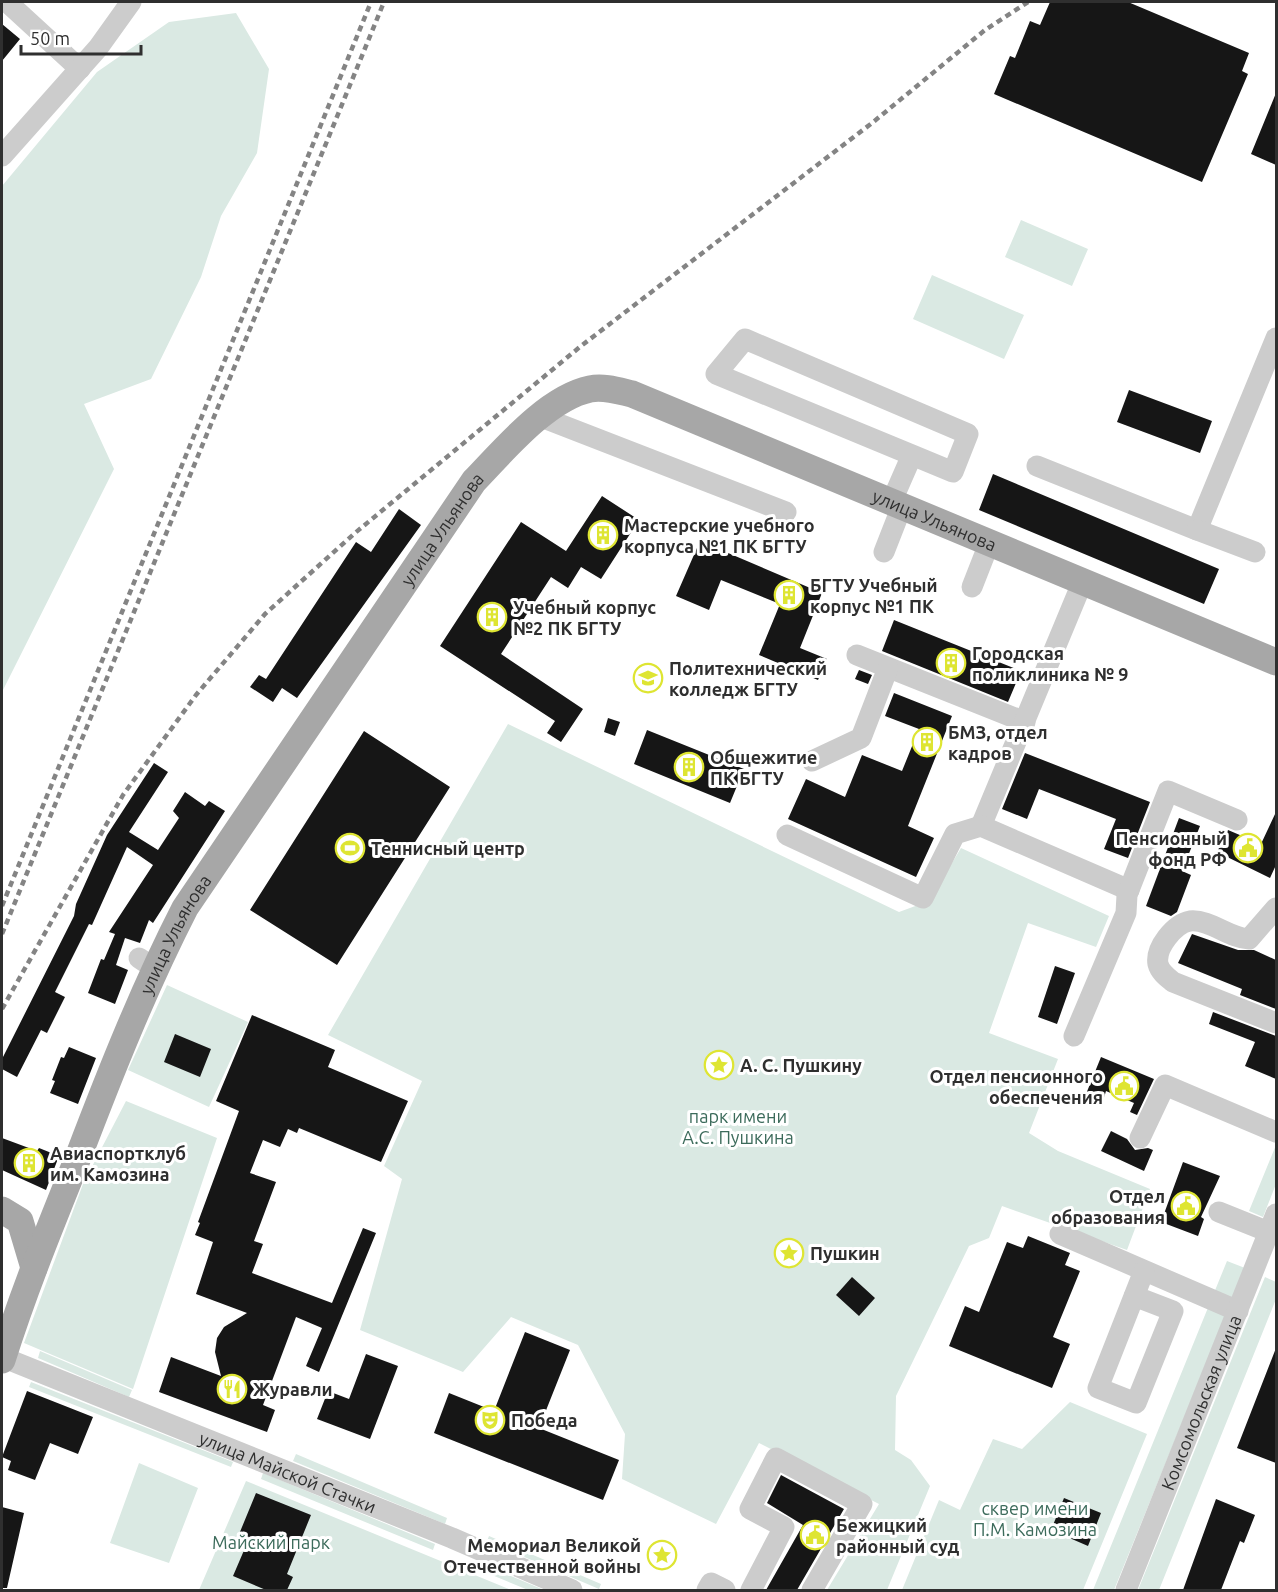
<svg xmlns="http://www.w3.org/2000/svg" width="1278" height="1592" font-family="Ubuntu,sans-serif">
<rect width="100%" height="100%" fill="#fff"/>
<!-- green -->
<path fill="#dae9e3" d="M236 13 269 69 257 153 221 216 201 277 151 379 84 404 114 469 2 692V186L97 72 169 22Z
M1021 220 1088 249 1072 286 1005 257Z
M932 275 1024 315 1004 359 913 319Z
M508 724 899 912 929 901 961 848 1109 916 1096 947 1028 923 989 1033 1058 1059 1029 1133 1058 1151 1150 1189 1127 1250 1002 1206 989 1238 969 1246 896 1396 895 1450 911 1460 930 1486 887 1590H827L879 1504 759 1443 716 1524 622 1479 625 1434 578 1345 511 1317 463 1372 360 1330 402 1179 384 1166 422 1081 328 1035Z
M167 985 248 1022 209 1107 128 1070Z
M126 1101 217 1138 133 1389 24 1343 83 1184Z
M1276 1145V1184L1263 1217 1249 1211Z
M1227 1261 1245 1268 1114 1590H1093Z
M1265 1277 1276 1282V1299L1159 1590H1138Z
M40 1351 132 1390 129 1397 38 1358Z
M31 1382 233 1462 231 1467 29 1387Z
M1070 1402 1147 1434 1083 1590H902L939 1500 960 1510 993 1439 1022 1449Z
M296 1454 447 1518 445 1524 293 1461Z
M139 1463 198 1488 169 1563 110 1543Z
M263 1473 435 1544 433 1550 261 1479Z
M246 1481 511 1590H199Z
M489 1536 601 1584 599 1589 487 1541Z
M478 1562 544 1590H528L475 1568Z"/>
<!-- building -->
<path fill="#161616" d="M1050 2H1128L1249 53 1242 71 1248 74 1202 182 994 94 1010 56 1015 58 1030 21 1040 25Z
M2 24 20 39 2 61Z
M1276 93V165L1251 154Z
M1129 390 1212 421 1200 453 1117 422Z
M993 474 1219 569 1204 604 979 510Z
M602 496 639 520 601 579 581 567 568 588 551 577 501 654 583 709 561 742 547 733 555 721 440 646 521 522 566 551Z
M399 509 421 525 297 698 282 688 273 702 250 687 259 675 266 679 356 542 371 552Z
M700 541 822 593 800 648 827 659 818 680 759 655 780 604 721 580 709 610 676 596Z
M894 620 1021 671 1008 702 882 651Z
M859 670 872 675 868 684 855 679Z
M894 693 952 716 908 826 934 838 916 877 788 819 806 779 845 797 862 755 902 771 919 729 885 716Z
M608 718 620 722 615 736 604 732Z
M647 730 744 769 730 803 634 764Z
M364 731 450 787 337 965 250 910Z
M1025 753 1150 802 1128 858 1104 849 1116 819 1039 789 1027 819 1002 809Z
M154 763 168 772 129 832 158 850 179 818 173 811 185 792 205 806 209 801 225 811 153 923 149 920 140 943 125 938 116 965 128 970 115 1004 88 993 101 959 104 960 115 934 109 932 153 865 127 847 92 925 89 924 55 992 65 997 47 1033 41 1030 17 1077 2 1069V1059L74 916 76 904 107 835Z
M1276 812V865L1270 878 1217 852 1228 830 1261 844Z
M1179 818 1200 826 1182 871 1191 875 1177 912 1171 916 1146 906Z
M1192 934 1238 950H1254L1276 960V1009L1240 995 1242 989 1178 963Z
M1055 966 1075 973 1057 1024 1038 1017Z
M1213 1012 1276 1036V1079L1245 1066 1255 1042 1209 1024Z
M252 1015 335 1050 328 1067 408 1101 381 1162 299 1128 297 1133 288 1129 280 1147 263 1140 250 1173 276 1182 254 1241 263 1244 252 1273 332 1303 363 1228 376 1233 319 1372 306 1366 322 1328 296 1317 263 1405 275 1410 267 1432 159 1392 171 1357 221 1376 215 1352 217 1338 224 1327 247 1313 196 1294 213 1242 195 1235 200 1223 198 1222 239 1111 216 1101Z
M175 1034 211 1049 200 1077 164 1062Z
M69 1047 96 1058 78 1104 50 1093 55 1081 52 1080 61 1057 64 1058Z
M1101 1057 1154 1079 1137 1115 1130 1112 1134 1103 1106 1091 1103 1101 1086 1094Z
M1111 1131 1127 1139 1135 1150 1148 1148 1153 1150 1144 1171 1101 1151Z
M2 1138 37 1151 39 1148 59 1156 46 1190 2 1170Z
M1183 1162 1220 1176 1201 1217 1204 1219 1198 1236 1161 1222Z
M1028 1236 1070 1253 1065 1265 1080 1271 1053 1337 1070 1344 1052 1388 949 1346 965 1306 979 1312 1007 1242 1023 1248Z
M852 1277 875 1298 859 1316 836 1295Z
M525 1332 570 1350 539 1428 619 1460 603 1500 434 1433 449 1393 494 1411Z
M1276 1348V1463L1237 1448Z
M366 1354 398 1366 370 1439 317 1419 328 1391 349 1399Z
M27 1391 93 1417 78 1454 50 1443 35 1480 8 1470 11 1461 2 1457Z
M781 1475 844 1509 797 1590H766L803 1525 767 1503Z
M256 1493 311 1515 287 1574 293 1577 287 1590H266L233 1576 245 1548 235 1544Z
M1064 1498 1101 1513 1088 1546 1051 1530Z
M1216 1499 1255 1515 1244 1543 1240 1541 1221 1590H1183Z
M2 1507 24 1513 7 1588H2Z"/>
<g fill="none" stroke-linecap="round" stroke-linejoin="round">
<!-- minor -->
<g stroke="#ccc" stroke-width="21">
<path d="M7 2 80 69"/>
<path d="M2 156 98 48 131 2"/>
<path d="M541 417 786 512"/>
<path d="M1037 466 1197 530 1276 338"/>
<path d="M891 503 912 455 716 374 745 339 968 434 953 472 912 455"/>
<path d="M1197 530 1255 552"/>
<path d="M884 552 902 506"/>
<path d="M972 587 990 541"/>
<path d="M857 655 1025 722"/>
<path d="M812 761 861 738 888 668"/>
<path d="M981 826 1082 583"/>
<path d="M787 835 923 898 955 834 981 826 1129 890"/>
<path d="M1276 908 1249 939C1229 938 1210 919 1190 921 1174 924 1155 948 1158 964 1160 972 1167 977 1173 982L1276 1023"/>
<path d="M139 958 154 968"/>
<path d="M1074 1036 1126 913 1127 895 1168 791 1237 820"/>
<path d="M1140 1138 1165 1085 1276 1132"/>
<path d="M1219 1212 1269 1232"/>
<path d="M1060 1234 1238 1311"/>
<path d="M1134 1296 1173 1311 1136 1403 1098 1388 1144 1271"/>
<path id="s1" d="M2 1357 452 1538 572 1590"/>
<path d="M707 1590 711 1583 725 1590"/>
<path d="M751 1590 784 1527 750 1509 776 1458 862 1504 812 1590"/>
<path id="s2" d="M1126 1590 1276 1214"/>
</g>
<!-- major -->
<g stroke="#a7a7a7" stroke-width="27">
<path d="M2 1210 20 1221 34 1268"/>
<path id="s3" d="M2 1360C24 1290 52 1222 79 1155 111 1071 144 988 185 908L474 481C504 450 547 398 590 389 604 386 619 391 632 394L1276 662"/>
</g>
<!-- rail -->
<path stroke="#848484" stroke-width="4.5" stroke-dasharray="6 4.5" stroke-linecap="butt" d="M2 906 371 2
M2 934 384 2
M2 1009 123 795 196 695 265 614 355 533 581 346 872 123 985 30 1028 2"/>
</g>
<!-- icons -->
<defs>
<g id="building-ring" transform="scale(1.5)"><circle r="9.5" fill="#fff" stroke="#dee532" stroke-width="1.5"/><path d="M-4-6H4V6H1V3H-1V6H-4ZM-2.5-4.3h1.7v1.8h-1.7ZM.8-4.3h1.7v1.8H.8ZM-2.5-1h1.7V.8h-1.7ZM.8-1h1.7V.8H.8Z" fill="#dee532"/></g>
<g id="university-ring" transform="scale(1.5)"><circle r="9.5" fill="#fff" stroke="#dee532" stroke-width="1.5"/><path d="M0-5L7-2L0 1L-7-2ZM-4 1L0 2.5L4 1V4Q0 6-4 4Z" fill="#dee532"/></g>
<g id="stadium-ring" transform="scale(1.5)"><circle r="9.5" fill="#fff" stroke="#dee532" stroke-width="1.5"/><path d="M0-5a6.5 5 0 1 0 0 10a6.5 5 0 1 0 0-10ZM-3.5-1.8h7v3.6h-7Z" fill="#dee532"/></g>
<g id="civic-ring" transform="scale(1.5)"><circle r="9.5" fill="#fff" stroke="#dee532" stroke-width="1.5"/><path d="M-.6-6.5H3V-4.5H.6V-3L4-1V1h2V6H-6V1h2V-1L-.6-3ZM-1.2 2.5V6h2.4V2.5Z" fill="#dee532"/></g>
<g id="sight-ring" transform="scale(1.5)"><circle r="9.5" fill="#fff" stroke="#dee532" stroke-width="1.5"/><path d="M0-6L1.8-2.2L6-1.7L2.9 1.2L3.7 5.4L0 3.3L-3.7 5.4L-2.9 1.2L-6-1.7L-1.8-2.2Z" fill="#dee532"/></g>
<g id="restaurant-ring" transform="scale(1.5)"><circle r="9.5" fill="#fff" stroke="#dee532" stroke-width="1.5"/><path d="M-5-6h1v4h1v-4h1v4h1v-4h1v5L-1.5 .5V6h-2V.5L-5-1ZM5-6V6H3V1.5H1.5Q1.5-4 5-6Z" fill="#dee532"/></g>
<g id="theatre-ring" transform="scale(1.5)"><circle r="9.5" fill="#fff" stroke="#dee532" stroke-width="1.5"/><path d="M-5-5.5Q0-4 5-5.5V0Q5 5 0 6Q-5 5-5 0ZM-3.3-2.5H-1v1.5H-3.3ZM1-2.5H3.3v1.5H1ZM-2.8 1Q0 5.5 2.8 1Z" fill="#dee532"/></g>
</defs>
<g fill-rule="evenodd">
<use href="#building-ring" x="603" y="535"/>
<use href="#building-ring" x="789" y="595"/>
<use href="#building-ring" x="492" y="617"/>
<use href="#building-ring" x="951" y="663"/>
<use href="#university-ring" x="648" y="678"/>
<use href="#building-ring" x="927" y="742"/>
<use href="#building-ring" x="689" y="767"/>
<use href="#stadium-ring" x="350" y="848"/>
<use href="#civic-ring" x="1248" y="848"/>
<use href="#sight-ring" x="719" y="1065"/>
<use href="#civic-ring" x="1124" y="1086"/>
<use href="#building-ring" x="29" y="1163"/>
<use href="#civic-ring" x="1186" y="1206"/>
<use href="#sight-ring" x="789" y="1253"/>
<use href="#restaurant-ring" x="232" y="1389"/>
<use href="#theatre-ring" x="490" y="1420"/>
<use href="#civic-ring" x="815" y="1535"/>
<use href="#sight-ring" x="662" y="1555"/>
</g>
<g text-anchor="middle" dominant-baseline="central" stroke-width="6" stroke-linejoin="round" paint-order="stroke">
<!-- street labels -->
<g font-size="18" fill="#2f2f2f" stroke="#fff">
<text stroke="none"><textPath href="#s3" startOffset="1524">улица Ульянова</textPath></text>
<text stroke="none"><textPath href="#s3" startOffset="946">улица Ульянова</textPath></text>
<text stroke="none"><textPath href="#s3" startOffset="460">улица Ульянова</textPath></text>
<text stroke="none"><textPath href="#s2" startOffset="202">Комсомольская улица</textPath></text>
<text stroke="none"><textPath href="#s1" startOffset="308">улица Майской Стачки</textPath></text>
</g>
<!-- poi labels -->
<g font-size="18" font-weight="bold" fill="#2f2f2f" stroke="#fff" text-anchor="start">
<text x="624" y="525">Мастерские учебного<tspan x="624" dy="21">корпуса №1 ПК БГТУ</tspan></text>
<text x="810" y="585">БГТУ Учебный<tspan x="810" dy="21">корпус №1 ПК</tspan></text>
<text x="513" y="607">Учебный корпус<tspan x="513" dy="21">№2 ПК БГТУ</tspan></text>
<text x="972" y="653">Городская<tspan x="972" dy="21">поликлиника № 9</tspan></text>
<text x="669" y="668">Политехнический<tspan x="669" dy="21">колледж БГТУ</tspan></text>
<text x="948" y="732">БМЗ, отдел<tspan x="948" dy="21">кадров</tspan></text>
<text x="710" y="757">Общежитие<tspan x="710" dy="21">ПК БГТУ</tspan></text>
<text x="1227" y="838" text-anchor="end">Пенсионный<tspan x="1227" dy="21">фонд РФ</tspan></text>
<text x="371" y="848">Теннисный центр</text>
<text x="740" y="1065">А. С. Пушкину</text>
<text x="1103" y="1076" text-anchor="end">Отдел пенсионного<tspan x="1103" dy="21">обеспечения</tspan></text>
<text x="50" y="1153">Авиаспортклуб<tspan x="50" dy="21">им. Камозина</tspan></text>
<text x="1165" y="1196" text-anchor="end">Отдел<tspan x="1165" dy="21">образования</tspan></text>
<text x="810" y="1253">Пушкин</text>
<text x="253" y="1389">Журавли</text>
<text x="511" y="1420">Победа</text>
<text x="836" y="1525">Бежицкий<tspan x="836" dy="21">районный суд</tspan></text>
<text x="641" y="1545" text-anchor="end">Мемориал Великой<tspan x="641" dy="21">Отечественной войны</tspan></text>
</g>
<!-- park labels -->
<g font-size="18" fill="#3c6b5b" stroke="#fff">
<text x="738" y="1116">парк имени<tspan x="738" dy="21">А.С. Пушкина</tspan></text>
<text x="1035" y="1508">сквер имени<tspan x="1035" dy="21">П.М. Камозина</tspan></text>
<text x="271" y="1542">Майский парк</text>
</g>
</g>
<!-- border -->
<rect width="1278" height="1592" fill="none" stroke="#2f2f2f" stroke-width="6"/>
<!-- scale -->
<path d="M21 45v9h120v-9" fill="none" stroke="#2f2f2f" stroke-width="3"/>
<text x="30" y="45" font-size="18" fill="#2f2f2f" stroke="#ffffff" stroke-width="4.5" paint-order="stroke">50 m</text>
</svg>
